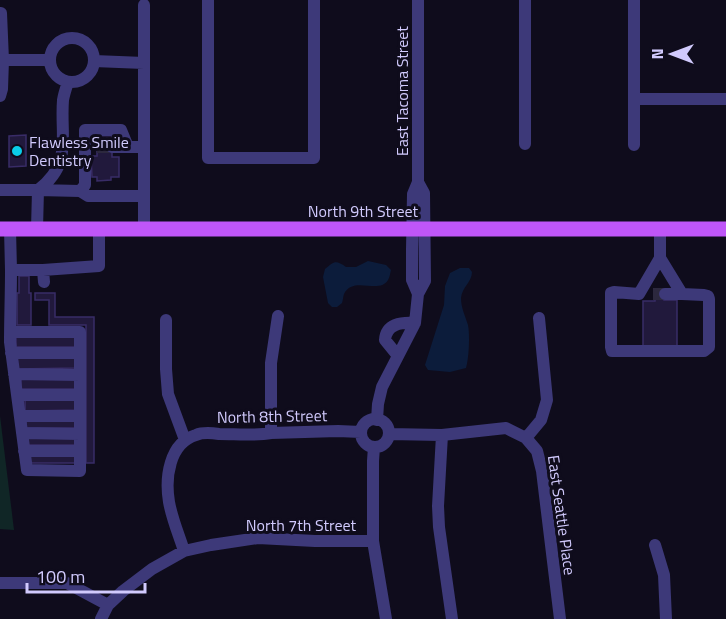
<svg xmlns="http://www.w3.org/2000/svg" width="726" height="619" font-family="'Titillium Web',sans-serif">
<rect width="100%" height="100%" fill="#0f0c1c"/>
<!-- green -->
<path fill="#102626" d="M0 416 14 530 0 529Z"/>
<!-- water -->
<path fill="#0c1c3b" d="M368 261 386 265 391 270C390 273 390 277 388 280 379 295 353 275 344 294 343 297 343 300 342 303L337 307H332L328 303 323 277 325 269C334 262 335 259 346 267H356Z
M460 268H469L472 272C472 282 462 287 461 298 461 308 465 315 468 325 470 335 469 358 466 368L450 372 428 370 425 365 444 305 445 286 450 273Z"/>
<!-- building -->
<path fill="#21193c" stroke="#392c67" stroke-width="1.5" d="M97 132H112V157H119V177H111V180L97 181V177H92L91 156H97Z
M26 135V166L9 167V136Z
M19 276H29V293H31V325H17V293H19Z
M655 292H664V300H677V346H643V301H655Z
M35 293H55V317H94V463H86V325H49V300H35Z
M16 336H75V347H16Z
M17 357H75V368L17 369Z
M21 378H75V389H21Z
M75 399 76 410 25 411V400Z
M26 420H75L76 428H26Z
M28 438H75V445H28Z
M30 455H76V463H30Z"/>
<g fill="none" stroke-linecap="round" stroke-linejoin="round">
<!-- minor-tunnel -->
<path stroke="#2c283e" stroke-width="12" stroke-dasharray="12 6" stroke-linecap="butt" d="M97 147H112
M653 294H665"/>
<!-- minor -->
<path stroke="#3d3979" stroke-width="12" d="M208 0V158H314V0
M418 0V182L413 194 412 249V280L418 294
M0 13H1L3 60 2 89 0 96
M50 60a22 22 0 1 1 44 0a22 22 0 1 1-44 0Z
M3 60H49
M94 61 144 63
M634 99H726
M525 144V0
M634 145V0
M112 147H128
M0 190H38L37 229
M38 190 80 191 88 196H144V229
M38 190C73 164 60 137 63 100 64 94 66 88 68 82
M80 191 85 185V130H121L128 147H143
M144 196V5
M10 229 11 270H43L44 282
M660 258 682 294 704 295 708 296 709 299V347L704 351H612L611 347V293L614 292 639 294 660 258V229
M43 270 99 266V229
M665 294H682
M166 320V369L168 394 185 440
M10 332H80V471L27 470 10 342C10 318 11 294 11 270
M11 353H80
M398 356 385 340C386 324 401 322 415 323
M14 374 80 375
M17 395H80
M20 416H80
M361 433a14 14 0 1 1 28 0a14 14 0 1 1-28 0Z
M377 420 378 404 382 387 415 323 418 294 425 281 424 193 418 182
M22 433 80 434
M271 433V363L278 316
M389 434 442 435 506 428 526 438 537 451 542 471 560 619
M442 435 438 506 439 527 452 619
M526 438 541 420 547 400 539 318
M374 447 373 461V541L386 619
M24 451H80
M655 545 664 575 666 619
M184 551C179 535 172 519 169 502 165 478 169 443 196 435 203 432 212 433 219 434 236 434 254 436 271 433L338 431 361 432
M0 583H67L108 605
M101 619 108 605 123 591 152 569 184 551 211 545 258 538 315 541H373"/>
<!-- major -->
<path stroke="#bf56f8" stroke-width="15" d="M0 229H726"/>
</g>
<!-- markers -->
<circle fill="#0acce8" stroke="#0f0c1c" stroke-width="2" cx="17" cy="151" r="6"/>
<g text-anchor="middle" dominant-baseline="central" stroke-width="6" stroke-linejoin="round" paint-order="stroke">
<!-- street labels -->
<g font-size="16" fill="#d1cafd" stroke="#0f0c1c">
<text transform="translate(402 91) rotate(-90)">East Tacoma Street</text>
<text x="363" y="211">North 9th Street</text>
<text transform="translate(272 416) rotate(-1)">North 8th Street</text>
<text transform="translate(562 515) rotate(82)">East Seattle Place</text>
<text x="301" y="525">North 7th Street</text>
</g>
<!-- poi labels -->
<g font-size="16" fill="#d1cafd" stroke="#0f0c1c" text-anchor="start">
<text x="29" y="142">Flawless Smile<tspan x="29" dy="18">Dentistry</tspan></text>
</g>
</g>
<!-- north arrow -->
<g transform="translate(672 54) rotate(270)" stroke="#0f0c1c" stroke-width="4.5" paint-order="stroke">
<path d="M0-4.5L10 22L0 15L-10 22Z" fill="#d1cafd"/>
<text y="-9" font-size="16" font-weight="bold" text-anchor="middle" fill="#d1cafd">N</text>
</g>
<!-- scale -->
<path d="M27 583v9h118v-9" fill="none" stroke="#d1cafd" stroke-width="3"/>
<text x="36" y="583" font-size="18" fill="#d1cafd" stroke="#0f0c1c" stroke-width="4.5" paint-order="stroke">100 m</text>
</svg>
